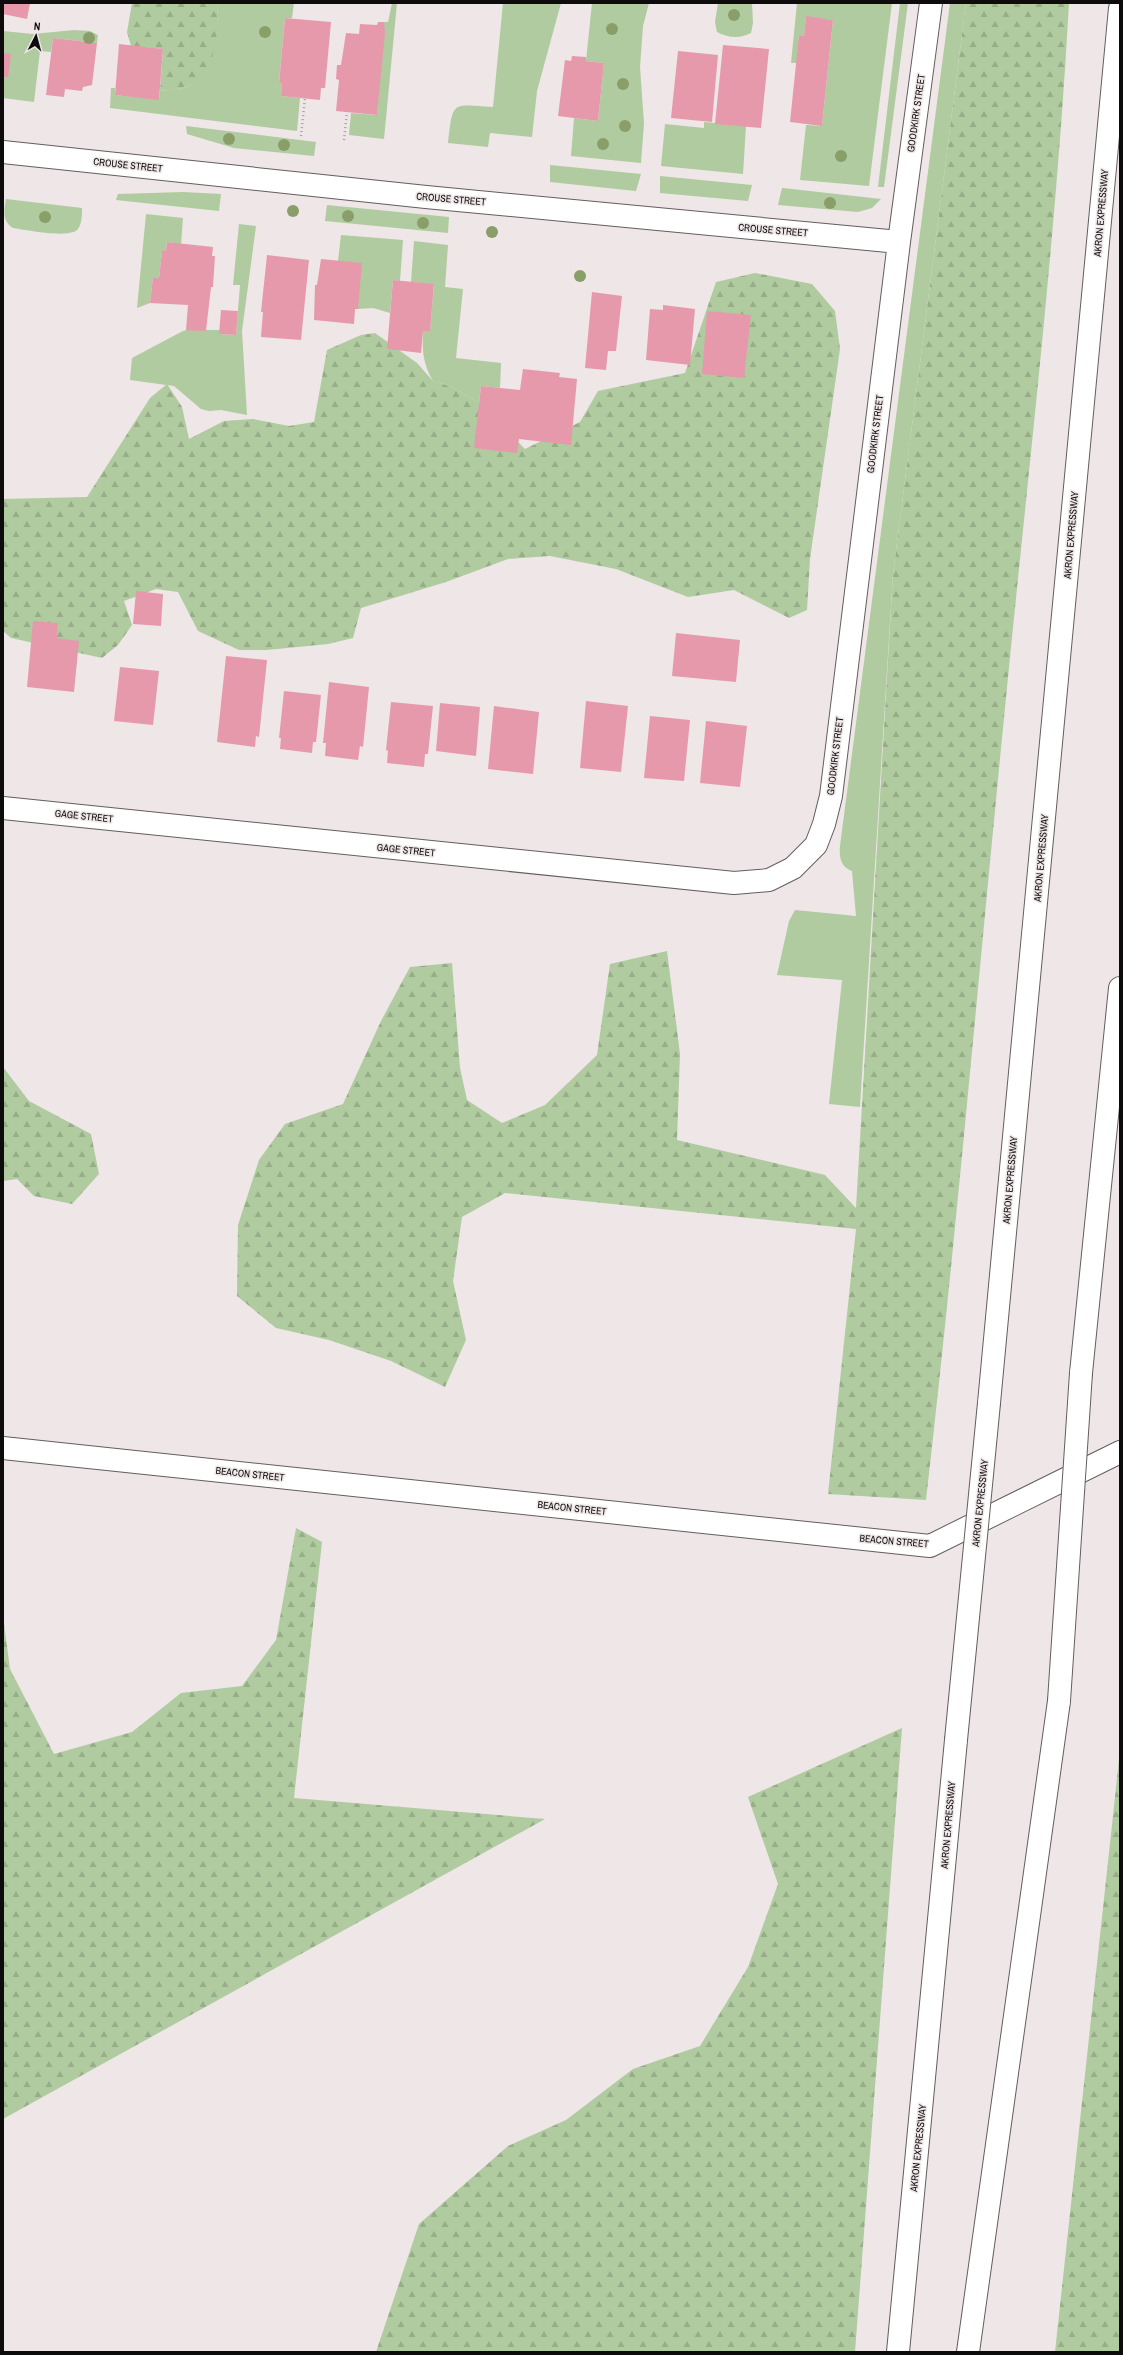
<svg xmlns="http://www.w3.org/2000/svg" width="1123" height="2355" font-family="'Archivo Narrow',sans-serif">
<defs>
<pattern id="forest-firs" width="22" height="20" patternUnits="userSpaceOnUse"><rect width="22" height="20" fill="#b0cb9f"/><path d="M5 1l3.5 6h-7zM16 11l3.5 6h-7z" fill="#96ad88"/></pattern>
</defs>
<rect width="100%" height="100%" fill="#eee6e7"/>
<!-- green -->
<path fill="#b0cb9f" d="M217 3H294L292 18H285L279 82 282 83 281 96 300 98 297 131 110 108 111 88H115V95L159 99 160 91C170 90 181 90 190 85 217 69 218 30 217 3Z
M392 3H397L384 139 349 135 351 113 377 115 384 22H388Z
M503 3H561L537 91 532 137 490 133 488 147 448 143C453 99 452 105 493 107Z
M592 3H649L643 26 640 67 644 123 641 163 571 156 574 118 598 121 604 63 586 61Z
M718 3H752L753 23 751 33C739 39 729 38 717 32L715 22Z
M797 3H892L869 186 800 180 806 125 822 126 833 20 806 17 804 36 799 35 797 63H791Z
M900 3H908L884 187H878Z
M950 3H966L893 574 860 1107 829 1104 842 980 777 975 789 921 795 910 856 916 852 871C841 867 839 858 840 846Z
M74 30 90 31 98 35 97 43 53 38 51 52 40 51 34 102 3 98V77L8 78 3 53V31L33 34Z
M704 122 746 126 743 174 661 166 665 124 704 128Z
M186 126 316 142 314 156 234 148 187 134Z
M550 165 641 174 636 191 550 182Z
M660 176 752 185 748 201 660 193Z
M782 188H783L881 199 872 208 858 212 778 205Z
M183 192 221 194 219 211 116 200 118 194Z
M6 199 82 208C82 215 82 223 78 229 70 239 26 230 13 228 2 221 4 211 6 199Z
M327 205 449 217 448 233 325 221Z
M146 214 183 218 181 244 167 242 166 251H162L159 278 153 277 150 303 137 308Z
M239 224 256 226 242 331 247 415 221 410 209 411 201 409 174 386 130 380 132 358 181 332 186 330H220L219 334 236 335 240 285H233Z
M341 235 403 240 400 281 393 280 390 313 373 308 358 309 338 261Z
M414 241 448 245 445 287 463 289 456 358 501 363 500 388 481 386 479 403 452 387 433 381C423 364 422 350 423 331L430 330 434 285 411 282Z"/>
<!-- forest -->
<path fill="url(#forest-firs)" d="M132 3H217C219 33 217 82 178 89 172 91 166 90 160 91L163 49 131 46 127 32Z
M966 3H1069C1056 242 1027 480 1004 718 978 979 956 1240 926 1500L828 1494 856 1229 505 1193 462 1217 453 1281 466 1340 445 1387 391 1361 329 1340 276 1328 237 1296 238 1225 259 1160 285 1124 343 1104 381 1021 410 967 452 963 460 1068 467 1100 502 1123 545 1105 597 1055 610 964 667 951 680 1054 677 1140 825 1175 856 1208 893 574Z
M755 273 812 284 835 311 840 349 810 559 807 610 789 618 734 590 688 597 616 569 550 556 508 559 446 582 361 608 353 638 328 644 267 650H239L198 631 178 592 156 589 124 601 132 625 118 645 102 658 11 638 3 631V499L87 497 150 398 167 384 182 407 189 439 224 421 253 419 289 426 314 422 327 350 361 335 375 333 417 363 433 381 452 387 479 403 525 449 580 422 598 391 685 373 716 282Z
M3 1067 29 1101 91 1134 99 1174 72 1204 34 1196 17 1179 3 1181Z
M296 1528 322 1542 294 1798 545 1819 3 2119V1616L10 1669 54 1754 132 1732 181 1693 242 1686 276 1640Z
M902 1728 855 2352H376L419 2224 508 2146 566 2120 633 2069 700 2046 748 1967 778 1884 748 1797Z
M1120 1749V2352H1055L1115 1797Z"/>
<!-- building -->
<path fill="#e799ac" d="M3 3H30L27 19 3 14Z
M806 16 833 20 822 126 790 122 799 35 804 36Z
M285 18 331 22 325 88H321L320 100 281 96 282 83H279Z
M378 22H384L385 33 377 115 336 111 339 80 336 79 337 65H341L346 33 359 34 360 24 377 25Z
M53 38 97 43 92 85 83 87 82 91 65 89 64 97 46 95Z
M119 44 163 49 159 100 115 95Z
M723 45 769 49 761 128 715 124Z
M678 51 718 55 712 122 671 118Z
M3 53 11 54 8 78 3 77Z
M572 56 586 57V61L604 63 598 121 558 116 565 60 571 61Z
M167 242 213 247 212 256H215L213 287H211L206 331 186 330 188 305 150 303 153 277 159 278 162 251H166Z
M267 255 309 260 301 340 261 337 263 312H261Z
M321 259 362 263 358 309H355L354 324 314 320 315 285H317Z
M393 280 434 284 430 331H423L421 353 387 349Z
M592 292 622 296 616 351H608L606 370 585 368Z
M663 305 695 309 690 365 646 360 650 309 663 310Z
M221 310 238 311 236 335 219 334Z
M707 311 751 315 744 378 702 374Z
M523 369 560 373 559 377 577 379 571 445 519 439 517 453 474 448 481 386 520 390Z
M136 591 163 594 161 626 133 624Z
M33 621 58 623 57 638 79 641 74 692 27 687Z
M676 633 740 640 736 682 672 676Z
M226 656 267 660 259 737 256 736 255 747 217 742Z
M120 667 159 671 153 725 114 721Z
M329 682 369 687 363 747 360 746 358 760 325 756 326 743H323Z
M284 691 321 695 316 742H313L312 753 280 749 281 738H279Z
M586 701 628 706 621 772 580 768Z
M391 702 433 706 428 754H425L424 767 387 763 388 751 386 750Z
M440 703 480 707 476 756 436 751Z
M494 706 539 712 533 774 488 769Z
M650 716 690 720 684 781 644 778Z
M706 721 747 726 740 787 700 783Z"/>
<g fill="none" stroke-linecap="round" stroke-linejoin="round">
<!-- street casing -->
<g stroke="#645d5e" stroke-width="24">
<path id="street" d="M3 152 426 197 899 242
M3 808 734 883 769 880 793 868 816 845 824 824 831 796 899 242 931 3
M3 1448 930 1546 1120 1452"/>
</g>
<!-- highway casing -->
<g stroke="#645d5e" stroke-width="24">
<path id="highway" d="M1081 1373 1120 988
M989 1403 1120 8
M898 2352 956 1740
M968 2352 1059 1701"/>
</g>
<!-- path -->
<path stroke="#a6a0a1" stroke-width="2.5" stroke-dasharray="1 3" stroke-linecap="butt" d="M301 136 305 98
M344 140 347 112"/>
<!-- street -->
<use href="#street" stroke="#fff" stroke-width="22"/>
<!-- highway -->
<use href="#highway" stroke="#fff" stroke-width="22"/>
<!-- highway-bridge casing -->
<g stroke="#645d5e" stroke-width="24" stroke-linecap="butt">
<path id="highway-bridge" d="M1059 1701 1081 1373
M956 1740 989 1403"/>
</g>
<!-- highway-bridge -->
<use href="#highway-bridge" stroke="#fff" stroke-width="22"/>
</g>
<!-- trees -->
<g fill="#899e69">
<circle cx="734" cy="15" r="6"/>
<circle cx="612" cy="29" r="6"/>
<circle cx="265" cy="32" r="6"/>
<circle cx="89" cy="38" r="6"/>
<circle cx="623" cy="84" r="6"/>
<circle cx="625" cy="126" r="6"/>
<circle cx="229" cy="139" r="6"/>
<circle cx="603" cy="144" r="6"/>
<circle cx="284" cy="145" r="6"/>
<circle cx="841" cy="156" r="6"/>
<circle cx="830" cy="203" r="6"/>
<circle cx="293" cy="211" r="6"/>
<circle cx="348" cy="216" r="6"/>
<circle cx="45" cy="217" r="6"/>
<circle cx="423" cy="223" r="6"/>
<circle cx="492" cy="232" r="6"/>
<circle cx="580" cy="276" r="6"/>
</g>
<g text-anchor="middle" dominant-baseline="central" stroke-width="3" stroke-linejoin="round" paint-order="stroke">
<!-- street labels -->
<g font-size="10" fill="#0d0b0b" stroke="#eee6e7">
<text transform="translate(916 113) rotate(-82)">GOODKIRK STREET</text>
<text transform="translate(128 165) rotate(6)">CROUSE STREET</text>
<text transform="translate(451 199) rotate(5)">CROUSE STREET</text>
<text transform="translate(1101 213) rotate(-85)">AKRON EXPRESSWAY</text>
<text transform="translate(773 230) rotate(5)">CROUSE STREET</text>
<text transform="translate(875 434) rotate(-83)">GOODKIRK STREET</text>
<text transform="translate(1071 535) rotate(-85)">AKRON EXPRESSWAY</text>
<text transform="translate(835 756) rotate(-83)">GOODKIRK STREET</text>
<text transform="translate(84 816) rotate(6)">GAGE STREET</text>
<text transform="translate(406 850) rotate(6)">GAGE STREET</text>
<text transform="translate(1041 858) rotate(-85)">AKRON EXPRESSWAY</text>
<text transform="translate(1010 1180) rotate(-85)">AKRON EXPRESSWAY</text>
<text transform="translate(250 1474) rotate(6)">BEACON STREET</text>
<text transform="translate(980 1503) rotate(-84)">AKRON EXPRESSWAY</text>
<text transform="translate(572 1508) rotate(6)">BEACON STREET</text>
<text transform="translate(894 1541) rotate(5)">BEACON STREET</text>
<text transform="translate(948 1825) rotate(-85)">AKRON EXPRESSWAY</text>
<text transform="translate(918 2148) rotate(-84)">AKRON EXPRESSWAY</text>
</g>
</g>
<!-- border -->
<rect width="1123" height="2355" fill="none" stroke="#0d0b0b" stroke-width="8"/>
<!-- north arrow -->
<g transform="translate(36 36) rotate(6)" stroke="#eee6e7" stroke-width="3" paint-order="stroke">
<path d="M0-3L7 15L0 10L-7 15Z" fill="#0d0b0b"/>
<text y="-6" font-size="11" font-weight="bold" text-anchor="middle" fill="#0d0b0b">N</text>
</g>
</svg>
